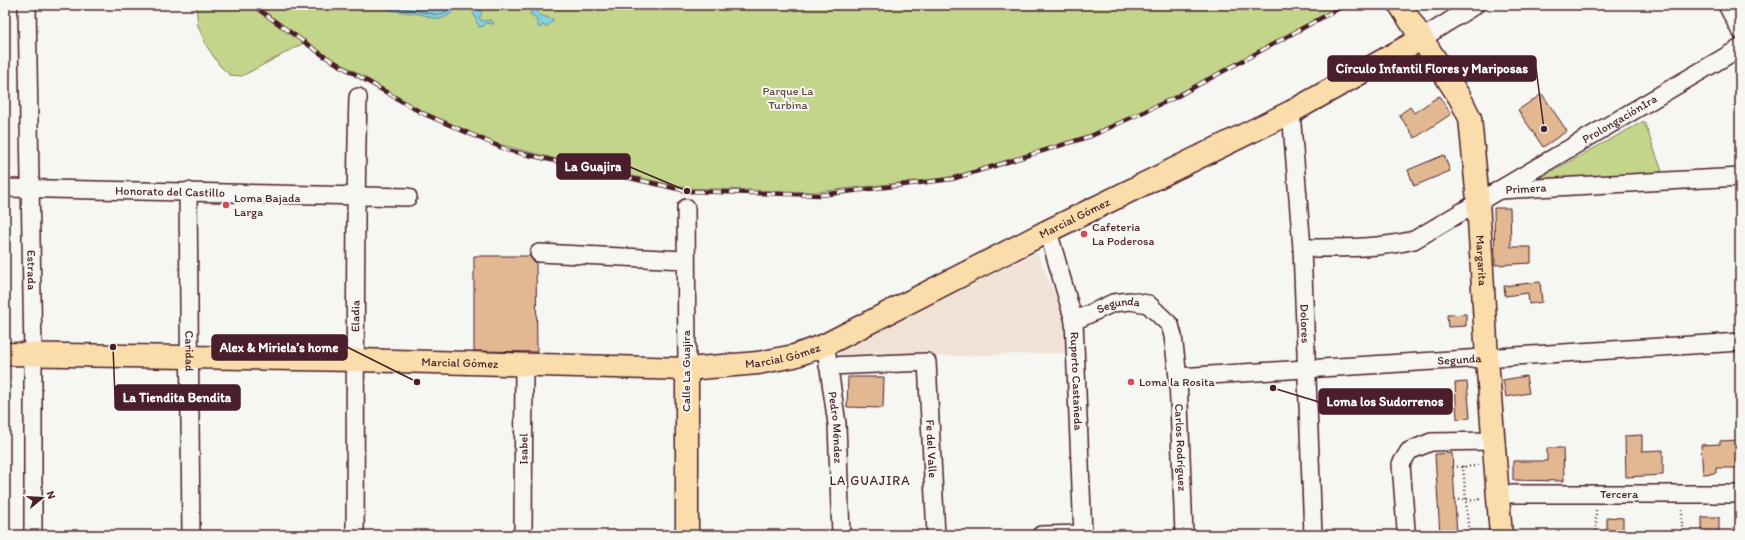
<svg xmlns="http://www.w3.org/2000/svg" width="1745" height="540" font-family="Itim,sans-serif">
<rect width="100%" height="100%" fill="#f6f6f2"/>
<filter id="ink" filterUnits="userSpaceOnUse"><feTurbulence type="fractalNoise" baseFrequency=".025" numOctaves="2"/><feDisplacementMap in="SourceGraphic" scale="8" xChannelSelector="R" yChannelSelector="G"/><feConvolveMatrix kernelMatrix="1 2 1 2 8 2 1 2 1" color-interpolation-filters="sRGB"/></filter>
<g filter="url(#ink)">
<!-- built -->
<path fill="#f0e3d5" d="M1037 253 1065 317V353L840 359 838 348Z"/>
<!-- green -->
<path fill="#c3d58a" stroke="#867a5a" d="M196 5H1343L1152 108 1086 136 979 170 944 178 816 192 686 188 564 161 495 143 416 108 352 72 306 42 242 76 230 75 220 66 206 45 198 26Z
M1644 121 1664 177 1534 181Z"/>
<!-- water -->
<path fill="#83d1e1" stroke="#6c8a98" d="M377 5H460C454 11 447 18 439 19 432 19 426 15 420 14 405 12 391 12 377 5Z
M471 5H476L482 13 479 18 483 21 491 20 494 24 485 23 484 26 479 27C475 20 475 13 470 7Z
M542 6 544 9 537 11 540 15 554 20 546 27 543 25 539 28 536 18 530 14 534 7Z"/>
<g fill="none" stroke-linecap="round" stroke-linejoin="round">
<!-- shore -->
<path stroke="#616674" stroke-width="1" d="M386 5 439 15 447 11 454 5"/>
</g>
<!-- building -->
<path fill="#e2b892" stroke="#4a1f2b" d="M1542 94 1567 131 1543 147 1518 110Z
M1439 96 1451 114 1415 138 1399 115 1410 107 1414 113Z
M1444 155 1450 171 1414 186 1408 170Z
M1494 208H1510L1511 247H1531V263L1495 265Z
M474 256H530L533 261 536 262 537 352 474 351Z
M1540 282 1542 302 1529 304 1528 293 1505 296 1504 286Z
M1466 314V326L1448 327 1447 315Z
M1526 376 1529 393 1506 397 1503 380Z
M848 377H884L883 408 847 407Z
M1467 382 1470 418 1457 419 1455 383Z
M1642 435V451L1663 450V475L1626 477 1625 436Z
M1740 440V468H1716V473L1703 474 1701 445 1720 444V441Z
M1547 448H1563L1564 481 1513 480V461H1547Z
M1452 453 1457 535H1440L1435 454Z
M1607 517 1623 518V535H1607Z
M1702 517H1719V535H1702Z"/>
<g fill="none" stroke-linecap="round" stroke-linejoin="round">
<!-- minor casing -->
<g stroke="#4a1f2b" stroke-width="20">
<g id="minor">
<path id="s1" d="M27 5 33 354V535"/>
<path d="M1727 5 1740 30"/>
<path d="M1421 39 1475 5"/>
<path id="s2" d="M1291 112 1302 248 1313 535"/>
<path id="s3" d="M5 188 408 197"/>
<path id="s4" d="M1500 190 1740 177"/>
<path id="s5" d="M188 191 191 535"/>
<path d="M686 208 687 369"/>
<path id="s6" d="M1048 231 1074 321 1083 535"/>
<path id="s7" d="M1302 248C1340 248 1377 249 1414 240L1740 48"/>
<path d="M539 253 685 260"/>
<path id="s8" d="M1074 321 1113 303 1130 301 1148 304 1170 325 1173 336 1178 377 1184 535"/>
<path id="s9" d="M827 355 837 424 841 535"/>
<path id="s10" d="M828 366 927 362 936 535"/>
<path id="s11" d="M1178 377 1740 342"/>
<path id="s12" d="M1498 494H1740"/>
<path d="M1406 529 1401 464 1409 451 1431 442 1494 441"/>
<path id="s13" d="M355 535C356 389 354 243 358 97"/>
<path id="s14" d="M523 535 524 364"/>
<path d="M1041 535 1083 534"/>
</g>
</g>
<!-- major casing -->
<g stroke="#4a1f2b" stroke-width="25">
<g id="major">
<path id="s15" d="M1400 5 1460 98 1470 118 1478 201 1487 359 1501 535"/>
<path id="s16" d="M5 354 357 360 687 369 758 363 794 356 825 345 1048 231 1291 112 1421 39"/>
<path d="M687 369V535"/>
</g>
</g>
<!-- path -->
<path stroke="#4a1f2b" stroke-width="2.5" stroke-dasharray="1 3" stroke-linecap="butt" d="M1463 466 1469 535
M1453 467 1480 466
M1455 500 1482 499
M1457 533 1484 531
M1596 535V508
M1682 535V508"/>
<!-- minor -->
<use href="#minor" stroke="#f6f6f2" stroke-width="17"/>
<!-- major -->
<use href="#major" stroke="#faddab" stroke-width="22"/>
<!-- rail casing -->
<g stroke="#4a1f2b" stroke-width="4.5">
<path id="rail" d="M252 5 324 56 422 113 507 150 687 191 820 195 952 179 1091 136 1174 98 1345 5"/>
</g>
<!-- rail -->
<use href="#rail" stroke="#f6f6f2" stroke-width="3" stroke-dasharray="9" stroke-linecap="butt"/>
</g>
</g>
<!-- markers -->
<g fill="#d1495b" stroke="#f6f6f2" stroke-width="1.5">
<circle cx="226" cy="205" r="4"/>
<circle cx="1084" cy="234" r="4"/>
<circle cx="1131" cy="382" r="4"/>
</g>
<g text-anchor="middle" dominant-baseline="central" stroke-width="4" stroke-linejoin="round" paint-order="stroke">
<!-- park labels -->
<g font-size="12" fill="#684c43" stroke="#f6f6f2">
<text x="788" y="91">Parque La<tspan x="788" dy="14">Turbina</tspan></text>
</g>
<!-- street labels -->
<g font-size="12" fill="#4a1f2b" stroke="#f6f6f2">
<text stroke="none"><textPath href="#s7" startOffset="351">Prolongación1ra</textPath></text>
<text stroke="none"><textPath href="#s4" startOffset="26">Primera</textPath></text>
<text stroke="none"><textPath href="#s3" startOffset="165">Honorato del Castillo</textPath></text>
<text stroke="none"><textPath href="#s16" startOffset="1103">Marcial Gómez</textPath></text>
<text stroke="none"><textPath href="#s15" startOffset="276">Margarita</textPath></text>
<text stroke="none"><textPath href="#s1" startOffset="265">Estrada</textPath></text>
<text stroke="none"><textPath href="#s8" startOffset="48">Segunda</textPath></text>
<text stroke="none"><textPath href="#s13" startOffset="219">Eladia</textPath></text>
<text stroke="none"><textPath href="#s2" startOffset="212">Dolores</textPath></text>
<text stroke="none"><textPath href="#s5" startOffset="160">Caridad</textPath></text>
<text stroke="none"><textPath href="#s16" startOffset="779">Marcial Gómez</textPath></text>
<text stroke="none"><textPath href="#s11" startOffset="282">Segunda</textPath></text>
<text stroke="none"><textPath href="#s16" startOffset="455">Marcial Gómez</textPath></text>
<text transform="translate(686 371) rotate(-90)">Calle La Guajira</text>
<text stroke="none"><textPath href="#s6" startOffset="154">Ruperto Castañeda</textPath></text>
<text stroke="none"><textPath href="#s9" startOffset="73">Pedro Méndez</textPath></text>
<text stroke="none"><textPath href="#s8" startOffset="232">Carlos Rodríguez</textPath></text>
<text stroke="none"><textPath href="#s14" startOffset="86">Isabel</textPath></text>
<text stroke="none"><textPath href="#s10" startOffset="186">Fe del Valle</textPath></text>
<text stroke="none"><textPath href="#s12" startOffset="121">Tercera</textPath></text>
</g>
<!-- poi labels -->
<g font-size="12" fill="#4a1f2b" stroke="#f6f6f2" text-anchor="start">
<text x="234" y="198">Loma Bajada<tspan x="234" dy="14">Larga</tspan></text>
<text x="1092" y="227">Cafeteria<tspan x="1092" dy="14">La Poderosa</tspan></text>
<text x="1139" y="382">Loma la Rosita</text>
</g>
<!-- neighbourhood labels -->
<g font-size="13" letter-spacing="1" fill="#4a1f2b" stroke="#f6f6f2">
<text x="870" y="480">LA GUAJIRA</text>
</g>
</g>
<!-- callouts -->
<path fill="none" stroke="#4a1f2b" stroke-width="1.5" d="M1544 129L1536 68M687 191L630 167M417 382L347 347M113 347L115 397M1273 388L1319 402"/>
<g fill="#4a1f2b" stroke="#f6f6f2" stroke-width="1.5">
<circle cx="1544" cy="129" r="4"/>
<circle cx="687" cy="191" r="4"/>
<circle cx="417" cy="382" r="4"/>
<circle cx="113" cy="347" r="4"/>
<circle cx="1273" cy="388" r="4"/>
</g>
<g fill="#4a1f2b" stroke="#4a1f2b" stroke-width="1.5">
<rect x="1328" y="56" width="208" height="25" rx="4"/>
<rect x="557" y="154" width="73" height="25" rx="4"/>
<rect x="212" y="335" width="135" height="25" rx="4"/>
<rect x="115" y="385" width="125" height="25" rx="4"/>
<rect x="1319" y="389" width="133" height="25" rx="4"/>
</g>
<g font-size="13" text-anchor="middle" font-weight="bold" fill="#fff">
<text x="1432" y="73">Círculo Infantil Flores y Mariposas</text>
<text x="593" y="171">La Guajira</text>
<text x="279" y="352">Alex &amp; Miriela’s home</text>
<text x="177" y="402">La Tiendita Bendita</text>
<text x="1385" y="406">Loma los Sudorrenos</text>
</g>
<!-- margin -->
<rect width="1745" height="540" fill="none" stroke="#f6f6f2" stroke-width="20"/>
<rect x="10" y="10" width="1725" height="520" fill="none" stroke="#4a1f2b" stroke-width="1.5" filter="url(#ink)"/>
<!-- north arrow -->
<g transform="translate(42 498) rotate(72)" stroke="#f6f6f2" stroke-width="3" paint-order="stroke">
<path d="M0-3L7 15L0 10L-7 15Z" fill="#4a1f2b"/>
<text y="-6" font-size="11" font-weight="bold" text-anchor="middle" fill="#4a1f2b">N</text>
</g>
</svg>
